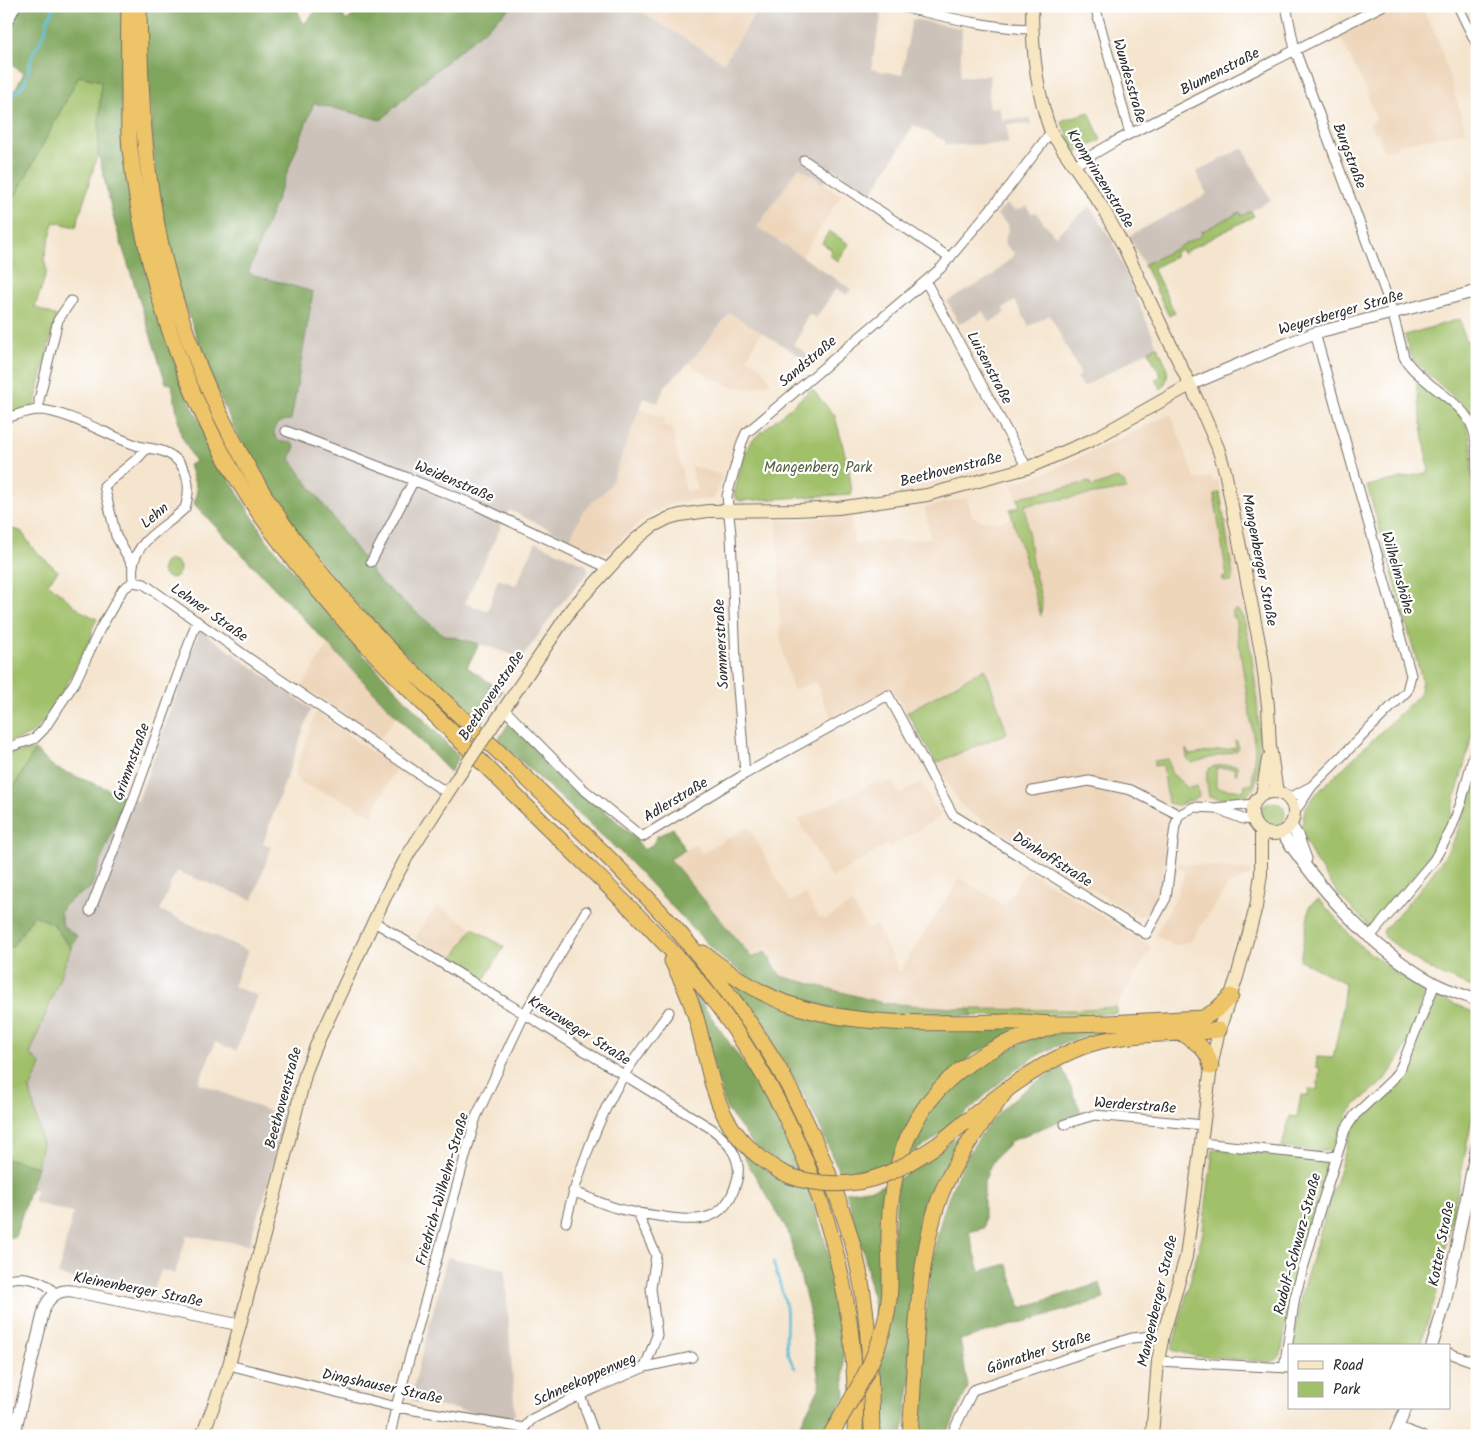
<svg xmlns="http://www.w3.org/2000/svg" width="1483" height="1442" font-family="Kalam,sans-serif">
<rect width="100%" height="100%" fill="#fff"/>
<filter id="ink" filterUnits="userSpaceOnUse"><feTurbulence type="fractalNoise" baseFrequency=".02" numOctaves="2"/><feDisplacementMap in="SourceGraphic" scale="10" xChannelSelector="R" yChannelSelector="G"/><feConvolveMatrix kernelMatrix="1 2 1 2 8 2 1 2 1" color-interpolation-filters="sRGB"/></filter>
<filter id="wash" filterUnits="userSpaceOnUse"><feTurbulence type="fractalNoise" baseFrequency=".0096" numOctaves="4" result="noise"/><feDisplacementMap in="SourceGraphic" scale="20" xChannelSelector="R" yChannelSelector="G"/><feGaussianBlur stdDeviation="1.12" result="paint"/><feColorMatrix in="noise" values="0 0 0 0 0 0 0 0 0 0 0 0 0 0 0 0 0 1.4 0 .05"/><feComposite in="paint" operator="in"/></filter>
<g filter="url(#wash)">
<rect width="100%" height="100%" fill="#f5e5cf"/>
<!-- built -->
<path fill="#eed6bb" d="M631 6H760L724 62Z
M1399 6H1421L1439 42 1466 132 1398 144V148L1383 151 1379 133H1374L1370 123 1376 120 1375 115 1364 85 1339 35Z
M799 167 841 195 802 257 757 227Z
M731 313 762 331 747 358 760 366 771 382 749 389 734 388 711 378 689 363Z
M640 409 665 418 663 425 672 428 686 491 697 490 691 466 722 475 716 496 711 500H688L667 505 640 522 609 552 598 553 570 539 583 511 610 486Z
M1171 414 1195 479 1212 477 1213 481 1218 480 1257 668 1262 703 1263 746 1260 791 1252 800 1239 803 1209 801 1193 802 1180 809 1174 817 1171 823 1161 884 1155 905 1149 912 1140 916 1134 915 969 812 961 805 903 705 891 688 836 718 832 717 823 701 817 682 793 690 786 666 781 639 778 588H780L777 521 851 515 855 544 882 540 883 542 930 538 925 507 967 498 972 516 980 520 1000 522 1013 518 1010 510 1020 506 1011 484 1050 471Z
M328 645 396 716 381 738 302 686Z
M316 712 395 769 372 816 352 804 301 783 296 779 295 772Z
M879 780 882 785 892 780 900 794 921 783 941 816 889 848 887 845 831 878 798 820Z
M749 827 790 902 805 894 818 917 826 919 852 903 868 930 876 925 900 972 923 934 960 878 1004 905 1027 870 1152 947 1116 1007 1071 1010 969 1009 883 1003 781 976 765 952 752 958 670 859 696 844 701 853Z
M1179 863 1251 870V875L1229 884 1191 941 1174 946 1155 935 1177 896 1180 881H1183L1185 869 1178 868Z
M436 905 504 947 484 980 417 939 416 937Z"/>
<!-- industrial -->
<path fill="#ccc2b9" d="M513 6H631L724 62 760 6H858L882 11 871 69 902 75 912 19 962 28 960 77 990 75 988 108 999 107 1002 120 1030 118 1031 125H1022L1021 124H1007L1008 144 956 145H945V141L914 125 871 194 833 168 823 183 799 167 757 227 851 289 847 295 836 288 816 318 809 314 801 328 803 329 793 344 817 361 813 364 730 313 689 363 665 386 658 403 644 398 610 486 583 511 570 539 509 510 465 603 488 611 498 579 516 585 536 542 586 565 588 569V573L559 606 522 658 480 644 442 634 379 581 290 459 295 445 280 442 275 435 274 429 277 424 280 421 291 420 248 273 314 103 381 120 423 81Z
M1243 148 1271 200 1242 216 1239 212 1201 232 1202 234 1144 265 1129 236 1207 194 1196 172Z
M1006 204 1016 211 1019 208 1021 210 1026 206 1032 214 1035 212 1055 236 1090 206 1113 242 1157 346 1083 387 1077 378 1081 375 1050 315 1029 326 1015 301 1003 308 1005 313 989 323 983 311 959 324 947 301 992 276 1015 254 1004 243 1009 226 997 215Z
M200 630 311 709 263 843 271 847 253 900 176 871 160 910 248 951 233 986 258 996 236 1051 215 1042 199 1083 286 1118 264 1198 257 1217 249 1245 187 1235 175 1274 161 1270 152 1295 145 1294 144 1296 58 1275 73 1213 33 1202 37 1190 30 1188 37 1167 30 1089 41 1065 30 1054 77 936 63 926 60 916 61 909 67 902 83 894 91 887 125 796 138 801Z
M447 1257 505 1269 515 1415 506 1418 414 1402 411 1397Z"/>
<!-- green -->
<path fill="#a0c069" stroke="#66764a" d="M79 76 101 81 98 153 76 227 54 222 44 259 47 271 35 307 56 316 35 403 31 407 6 415V208L17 193Z
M1089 112 1101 140 1076 153 1061 121Z
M1251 211 1254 216 1183 253 1181 249 1174 253 1176 256 1153 268 1175 313 1169 316 1144 265 1202 235 1201 232 1240 212 1242 216Z
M829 231 849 244 838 261 829 255 832 250 822 243Z
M1460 319 1465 341 1477 337V424L1469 411 1415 362 1409 352 1405 335Z
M1157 346C1164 360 1174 375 1161 389L1155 380 1161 376 1148 351Z
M1416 383 1452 407 1464 420 1470 437 1472 447V499L1477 516V717L1451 814 1442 835 1429 857 1371 928 1339 895 1314 859 1301 831 1305 808 1316 794 1419 695 1422 680 1383 540 1367 486 1429 472Z
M812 389 835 416 849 470 852 494 741 501 736 499 734 495 744 454 751 441Z
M1117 478 1124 482 1126 489 1025 505 1032 562 1042 601 1041 616 1010 510 1020 506 1017 499 1024 496 1089 482 1092 487Z
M1220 493 1233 577 1231 582 1224 581 1222 578 1227 577 1214 494Z
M6 528 21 531 34 550 58 571 48 583 81 611 97 619 92 629V636C79 660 52 718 32 733 25 738 15 740 6 742Z
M162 569a9 9 0 1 1 18 0a9 9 0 1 1-18 0Z
M1236 609C1239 612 1242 614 1243 618 1253 643 1268 770 1252 790 1241 803 1223 799 1209 797 1204 765 1205 765 1237 765V774H1235V768H1216V788L1244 791 1245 784 1252 785 1255 748 1235 617 1232 616V612Z
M985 668 1007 733 936 763 907 712Z
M1235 741H1237L1239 748 1236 751 1191 763 1187 759 1186 749 1189 755 1236 748Z
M35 750 6 801V754Z
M1168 759 1171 773 1188 788 1197 786 1199 797 1178 805 1168 803 1163 765 1154 766V761Z
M1477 762V989L1439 974 1412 958 1385 937 1383 931C1407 903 1444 866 1457 832 1467 809 1471 785 1477 762Z
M1261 814a12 12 0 1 1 24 0a12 12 0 1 1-24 0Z
M1319 899 1358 944 1425 994C1415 1020 1407 1052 1389 1074 1378 1089 1361 1097 1350 1111 1344 1119 1335 1146 1331 1149 1324 1155 1293 1148 1282 1147L1290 1116 1297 1117 1301 1095 1308 1096 1309 1089 1317 1090 1320 1068 1316 1067 1317 1057 1333 1058 1341 1018 1345 983 1300 960 1310 905Z
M34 915 53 924 71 949 30 1054 41 1065 30 1089 42 1144 37 1167 6 1158V946L12 947Z
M473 928 504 947 484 980 452 960Z
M1436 996 1477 1014V1095L1436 1296 1420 1346H1292L1302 1291 1351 1132 1358 1120 1400 1079 1412 1056Z
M1116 1007V1013L973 1016 969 1009 1071 1010Z
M1213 1149 1323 1159 1328 1166 1290 1296 1282 1351C1280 1359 1277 1360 1269 1362L1194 1356 1172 1350 1202 1236Z"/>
<!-- forest -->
<path fill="#80a65d" stroke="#566844" d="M6 6H126L121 105 128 176 154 304 191 404 228 477 267 540 350 640 459 757 450 772 194 504 197 490 189 465 195 462 181 435 172 384 166 383 115 224 98 153 101 81 79 76 17 193 6 208V106L24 73 6 62Z
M145 6H295L304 24 320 6H338L346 21 366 6H513L423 81 381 120 314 103 248 273 313 292 291 420C277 420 267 430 280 442H290L295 446 290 459 379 581 442 634 479 644 467 667 502 691 481 724 377 627 352 600 297 532 269 490 233 426 214 383 178 287 156 180 145 52Z
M509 723 578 789 632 834 644 850 653 844 656 837 673 828 685 850 670 859 752 958 765 952 781 976 883 1003 969 1009 973 1016 887 1017 817 1006 767 990 720 957 621 853 498 740Z
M35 750 55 768 125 796 91 887C81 896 65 899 60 912L63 926 77 936 71 949 53 924 34 915 12 947 6 946V801Z
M734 983 784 1007 1030 1027 971 1055 891 1165 868 1173 841 1177 820 1127 795 1079 733 985Z
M691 988 760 1087 801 1172 784 1166 755 1147 726 1108Z
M1141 1027C1112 1031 1083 1035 1055 1047 1009 1066 976 1108 937 1137 926 1145 915 1151 904 1157L913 1136 939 1098 976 1064 1037 1037 1071 1031Z
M1062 1067 1081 1112 1013 1140 995 1158 990 1166 984 1182V1228L969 1232 980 1271 1007 1264 1021 1308 1100 1283 1104 1299 960 1340 968 1387 946 1436H919C926 1327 919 1204 995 1117 1013 1096 1038 1080 1062 1067Z
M980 1116 938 1187 903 1436H881L882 1390 880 1363 886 1345 898 1179 932 1157Z
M741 1152C763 1169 783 1181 809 1189L828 1252 842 1329 845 1398 822 1436H794L820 1387 808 1305 788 1231Z
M6 1158 37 1167 15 1237H6Z
M886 1184C879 1230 885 1278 877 1324L865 1258 846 1192 875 1188Z"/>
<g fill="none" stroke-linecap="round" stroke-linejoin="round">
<!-- stream -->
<path stroke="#57bbd6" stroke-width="2.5" d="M6 109 13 95 25 83 32 56 45 32 48 19 55 6
M773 1262C777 1276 783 1292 786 1307 789 1331 780 1344 795 1368"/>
</g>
</g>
<g filter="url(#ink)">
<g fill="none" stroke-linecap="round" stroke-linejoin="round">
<!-- minor casing -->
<g stroke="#726c64" stroke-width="11">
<path id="minor" d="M898 6C943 16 987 28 1033 29
M1095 6 1130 134
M1286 6 1295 50 1391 307 1404 357C1410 369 1421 376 1431 385 1446 397 1466 409 1473 429 1479 446 1476 466 1477 484
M1458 6 1477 45
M6 25 16 6
M804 160 950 258
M1073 166 1116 141 1382 6
M926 282 1027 468
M39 410V400L58 320 71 301
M6 418C17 415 29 410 40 410 65 411 108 435 133 444 142 448 153 448 162 451 168 453 174 457 178 461 190 474 190 492 185 508 168 526 137 538 133 566 132 571 133 577 133 582
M286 431 393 472 478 506 608 568
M371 562 414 480
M133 566 116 536 104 486 138 458 147 448
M504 709 582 788 642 837 745 774 888 695 953 815 1146 934 1166 898 1175 826 1179 815 1194 807 1215 808 1254 804
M6 748 34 739 44 729 75 682 100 629 123 589 133 582 144 584 260 666 447 793
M745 774 736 663 731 534 727 496 742 442 746 433 750 430 941 268 1010 186 1051 132
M1032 791 1089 781 1131 790 1179 815
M1287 797 1295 795 1312 786
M1218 809 1243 819 1253 820
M1294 813 1312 786 1407 691 1411 675 1315 333
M90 911 135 795 197 621
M373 921 712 1129C728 1141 743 1160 737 1180 726 1225 694 1222 658 1216 644 1214 630 1212 616 1208 602 1204 587 1197 573 1191
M1369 938 1434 860 1450 832 1461 803 1477 742
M1065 1124 1094 1115 1204 1125
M1202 1143 1336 1157
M637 1212 656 1255 651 1288 657 1335 645 1367
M566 1222C576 1177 599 1115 624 1075 637 1054 654 1033 669 1012
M6 1280C22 1274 46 1280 55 1294
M1449 1353 1477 1363
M1158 1361 1289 1368
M229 1365 396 1407 524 1428 525 1436
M1284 1368 1295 1297 1318 1216 1345 1130 1355 1115 1393 1079 1401 1067 1435 984
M580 1395 595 1436
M1398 1427 1422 1436
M524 1428 532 1419 584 1393 645 1367 692 1357
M390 1436 396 1407 476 1117 525 1013 586 911
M951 1436 973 1390 1095 1349 1132 1338 1163 1335"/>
</g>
<!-- tertiary casing -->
<g stroke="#726c64" stroke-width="13">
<path id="tertiary" d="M1190 385 1286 344 1315 333 1477 291
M1291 825 1297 835 1306 859
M1282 833C1323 893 1369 947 1434 983 1447 990 1463 995 1477 1000
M1432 1346 1445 1303 1477 1146
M14 1436 44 1310C48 1297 59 1289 72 1291L240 1325
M1394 1436 1406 1408"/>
</g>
<!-- secondary casing -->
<g stroke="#726c64" stroke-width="14">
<path id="secondary" d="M1032 6C1032 49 1036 92 1051 132L1101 205 1123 245 1199 404 1218 448 1225 471 1262 657 1268 706 1270 747 1277 792
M500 715 572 608 635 540 653 526 669 518 680 515 708 511 796 510 838 508 927 495 1027 468 1050 458 1092 440 1190 385
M1252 813a21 21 0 1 1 42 0a21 21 0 1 1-42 0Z
M1262 795 1268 759
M202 1436 229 1365 281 1172 306 1071 319 1039 388 891 409 853 458 777
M1152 1436 1158 1361 1163 1335 1186 1257 1211 1067 1219 1030 1237 977 1256 907 1261 874V831"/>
</g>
<!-- trunk casing -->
<g stroke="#726c64" stroke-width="17">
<path id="trunk" d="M129 6C128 37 129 68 129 98 129 115 128 132 130 149 144 270 181 392 247 495 304 582 375 657 449 729 490 771 532 812 574 853 620 898 667 942 707 992 806 1118 861 1275 855 1436
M139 6C140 60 141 115 148 169 162 287 205 400 268 501 303 557 355 614 401 661 459 715 517 768 573 823 647 894 718 969 772 1057 796 1097 816 1141 833 1185 843 1213 853 1241 859 1271 870 1325 871 1381 872 1436
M703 953C731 974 761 996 795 1006 861 1027 933 1023 1002 1022 1022 1021 1042 1024 1062 1024 1109 1024 1156 1020 1203 1018L1215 1011 1231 996
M672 961C682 981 691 999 697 1021 715 1089 714 1132 781 1172
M1182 1033C1196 1042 1209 1050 1211 1067
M940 1143C984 1106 1044 1055 1101 1041 1140 1032 1180 1035 1219 1030
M889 1246C887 1158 916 1087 997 1047 1016 1038 1036 1033 1055 1026
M910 1436C916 1360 914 1266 941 1194 957 1155 983 1122 1008 1088"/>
</g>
<!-- minor -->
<use href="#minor" stroke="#fff" stroke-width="9"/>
<!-- tertiary -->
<use href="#tertiary" stroke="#fff" stroke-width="11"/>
<!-- secondary -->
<use href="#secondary" stroke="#f8e7c3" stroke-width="12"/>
<!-- trunk -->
<use href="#trunk" stroke="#eec469" stroke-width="15"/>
<!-- secondary-bridge casing -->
<g stroke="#726c64" stroke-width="14" stroke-linecap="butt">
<path id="secondary-bridge" d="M458 777 500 715"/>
</g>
<!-- trunk-bridge casing -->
<g stroke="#726c64" stroke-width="17" stroke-linecap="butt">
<path id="trunk-bridge" d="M781 1172C794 1179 807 1181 822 1183 870 1188 902 1169 940 1143
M830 1436C855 1393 884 1350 889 1300 891 1282 890 1264 889 1246"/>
</g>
<!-- secondary-bridge -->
<use href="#secondary-bridge" stroke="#f8e7c3" stroke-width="12"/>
<!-- trunk-bridge -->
<use href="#trunk-bridge" stroke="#eec469" stroke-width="15"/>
</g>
</g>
<g text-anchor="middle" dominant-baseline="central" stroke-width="4.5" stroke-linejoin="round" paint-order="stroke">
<!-- street labels -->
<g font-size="15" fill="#2b2b2b" stroke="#fff">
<text transform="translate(1220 72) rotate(-27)">Blumenstraße</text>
<text transform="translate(1129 81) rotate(74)">Wundesstraße</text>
<text transform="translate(1349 156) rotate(69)">Burgstraße</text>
<text transform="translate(1100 179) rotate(58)">Kronprinzenstraße</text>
<text transform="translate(1341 313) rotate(-16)">Weyersberger Straße</text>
<text transform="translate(808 362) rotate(-40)">Sandstraße</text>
<text transform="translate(989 368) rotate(62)">Luisenstraße</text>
<text transform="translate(951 470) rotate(-14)">Beethovenstraße</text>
<text transform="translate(454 482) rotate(23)">Weidenstraße</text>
<text transform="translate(155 516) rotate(-40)">Lehn</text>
<text transform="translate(1259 560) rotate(79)">Mangenberger Straße</text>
<text transform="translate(1397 573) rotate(74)">Wilhelmshöhe</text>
<text transform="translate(209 613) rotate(35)">Lehner Straße</text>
<text transform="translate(722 644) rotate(-93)">Sommerstraße</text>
<text transform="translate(492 696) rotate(-56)">Beethovenstraße</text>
<text transform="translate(132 762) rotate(-70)">Grimmstraße</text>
<text transform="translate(676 800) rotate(-31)">Adlerstraße</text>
<text transform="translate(1052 860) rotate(32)">Dönhoffstraße</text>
<text transform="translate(579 1031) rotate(32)">Kreuzweger Straße</text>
<text transform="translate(284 1098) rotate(-75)">Beethovenstraße</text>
<text transform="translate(1135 1106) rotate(4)">Werderstraße</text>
<text transform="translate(443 1189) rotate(-74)">Friedrich-Wilhelm-Straße</text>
<text transform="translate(1298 1244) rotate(-75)">Rudolf-Schwarz-Straße</text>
<text transform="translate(1442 1244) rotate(-79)">Kotter Straße</text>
<text transform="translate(138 1290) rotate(11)">Kleinenberger Straße</text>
<text transform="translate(1158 1301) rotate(-77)">Mangenberger Straße</text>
<text transform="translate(1039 1353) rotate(-18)">Gönrather Straße</text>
<text transform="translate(585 1380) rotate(-24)">Schneekoppenweg</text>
<text transform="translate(382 1387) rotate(12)">Dingshauser Straße</text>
</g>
<!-- park labels -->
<g font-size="15" fill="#545f41" stroke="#fff">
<text x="818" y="468">Mangenberg Park</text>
</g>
</g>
<!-- margin -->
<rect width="1483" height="1442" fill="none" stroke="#fff" stroke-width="25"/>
<!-- legend -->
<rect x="1288" y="1344" width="162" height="65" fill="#ffffff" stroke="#aaaaaa"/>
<rect x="1298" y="1361" width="25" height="8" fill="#f8e7c3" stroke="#aaaaaa"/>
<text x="1333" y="1370" font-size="15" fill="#2b2b2b">Road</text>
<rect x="1298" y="1382" width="25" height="15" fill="#a0c069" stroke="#aaaaaa"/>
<text x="1333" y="1394" font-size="15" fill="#2b2b2b">Park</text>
</svg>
